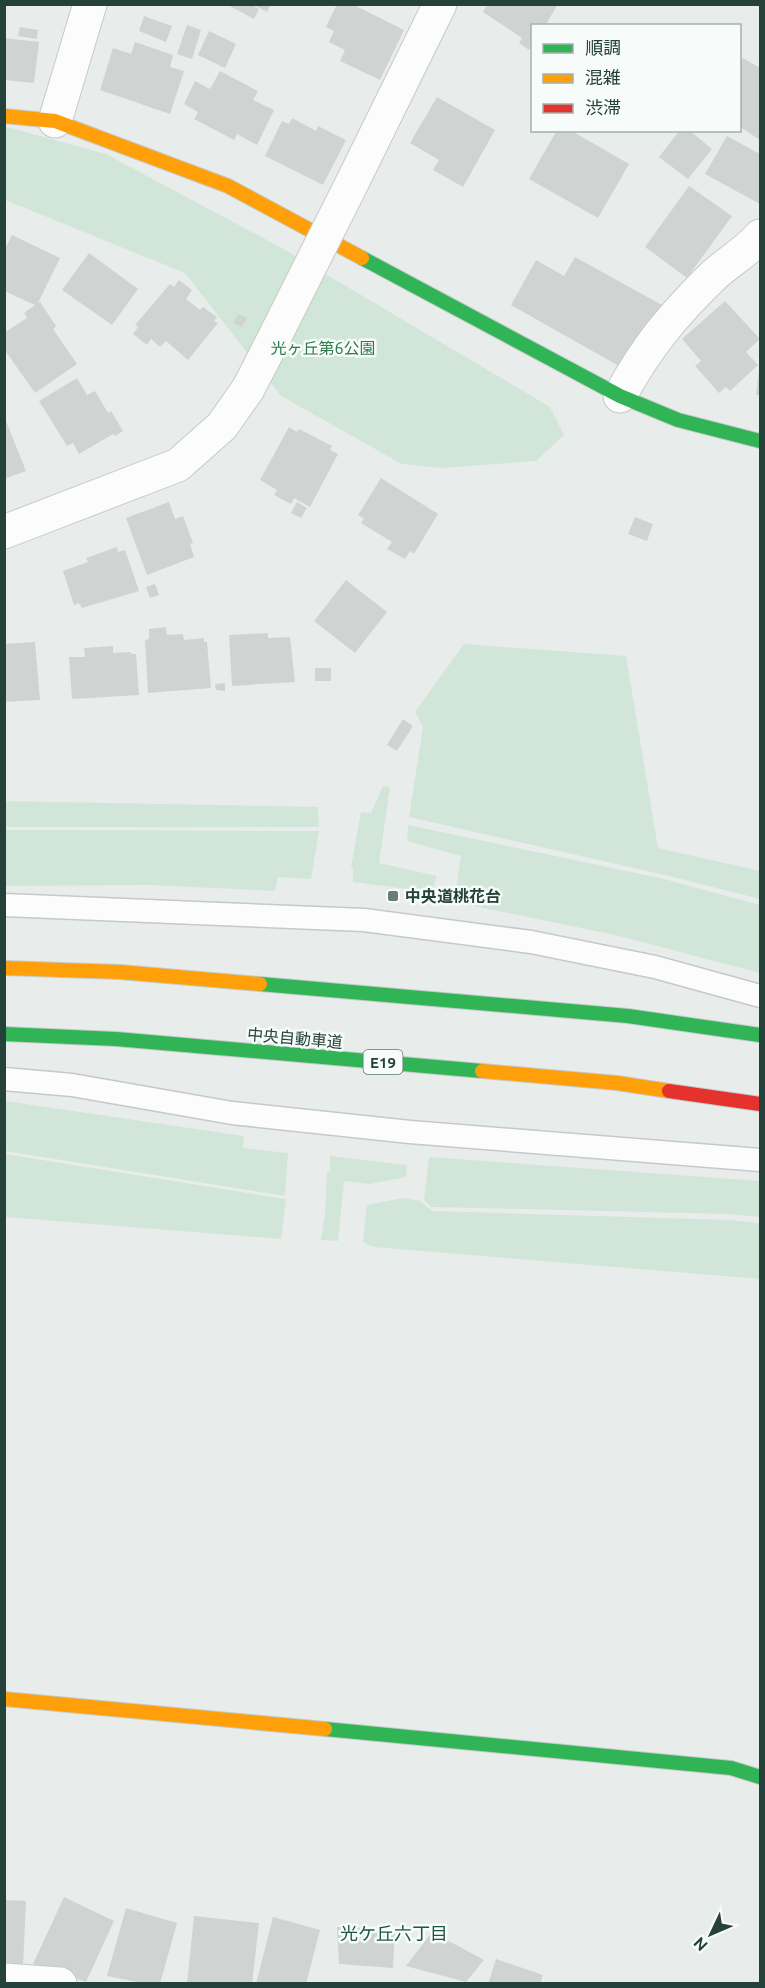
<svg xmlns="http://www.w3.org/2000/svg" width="765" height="1988" font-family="Ubuntu,'Noto Sans JP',sans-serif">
<rect width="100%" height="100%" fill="#e8edeb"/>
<!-- green -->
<path fill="#d1e6d8" d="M7 127 106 154 280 247 550 407 564 435 536 461 441 468 402 464 281 396 185 273 5 200 4 131Z
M464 644 626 656 658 848 760 871V899L665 875 409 817 423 727 415 712Z
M383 786 390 787 379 863 437 876 431 892 353 882V868L351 867 361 812 371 813Z
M5 801 318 807 319 827H5Z
M408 825 664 879 760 905V973L615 935 454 902 461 856 407 841Z
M5 830 319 831 311 879 278 877 275 891 149 885 5 886Z
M5 1101 244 1136 243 1148 288 1153 285 1196 5 1151Z
M5 1154 286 1199 281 1239 5 1217Z
M330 1156 407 1165 406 1177 370 1184 344 1181 338 1241 321 1240 325 1214 327 1172 330 1171Z
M429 1157 760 1181V1217L729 1214 431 1207 424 1200Z
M403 1198 420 1201 432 1211 729 1220 760 1223V1279L373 1247 363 1242 367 1205Z"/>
<!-- building -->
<path fill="#cfd4d2" d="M226 4H250L259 9 254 19Z
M252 4H271L267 12Z
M337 4H352L404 30 380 80 340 61 345 50 329 42 334 31 326 27Z
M488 4H558L545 26H532V45L529 50 519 43 522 38 483 12Z
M144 16 172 26 166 42 139 31Z
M187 25 201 30 192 59 177 54Z
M20 27 38 30 37 39 18 36Z
M209 31 236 44 225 68 198 55Z
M4 38 39 42 34 83 4 80Z
M135 42 173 55 170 67 184 71 170 114 100 90 113 48 131 54Z
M743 58 760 68V140L740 127V64Z
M220 71 258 91 253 100 274 110 257 145 237 134 234 140 194 119 198 112 184 104 195 81 210 89Z
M437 97 495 130 463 187 433 170 439 160 410 143Z
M292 118 316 131 318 126 346 140 323 185 265 156 282 121 289 124Z
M557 130H570L629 164 598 218 529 179Z
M680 130H689L712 149 688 179 659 157Z
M727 136 760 154V204L705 174Z
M689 186 732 216 687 278 645 247Z
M12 235 60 258 38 303 40 302 56 326 53 329 77 364 35 393 4 349V333L27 318 24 313 35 305 4 291V251Z
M89 253 138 289 112 325 62 290Z
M575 257 662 305 626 370 511 305 536 260 564 276Z
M179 280 192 290 186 299 200 310 203 307 217 317 214 321 218 323 188 360 166 341 160 347 151 339 147 345 133 334 138 327 135 325 170 284 174 287Z
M725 301 760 339 746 352 758 365 730 391 726 387 719 393 695 366 701 361 682 339Z
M238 314 247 318 242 327 233 323Z
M759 371H760V395H756Z
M77 378 87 395 95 391 108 413 111 411 123 431 115 436 113 434 79 454 73 443 67 446 39 401Z
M4 416 26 471 4 479Z
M289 427 297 432 299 429 332 446 330 450 338 454 310 507 294 498 291 504 274 495 277 490 260 480Z
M381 478 438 514 414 554 410 551 405 559 387 549 392 542 361 523 364 519 358 515Z
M169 502 175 519 183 516 193 543 190 544 194 557 147 575 126 518Z
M297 502 307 508 301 518 291 513Z
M635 517 653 524 647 541 628 534Z
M117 547 118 552 125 550 139 591 82 608 79 603 74 605 63 571 88 562 86 558Z
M346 580 387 612 355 653 314 621Z
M155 584 159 595 150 598 146 587Z
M166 627 167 635 183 634 184 640 204 638V642H207L211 688 148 693 145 640 149 639V629Z
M268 633V638L290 637 295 682 232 686 229 635Z
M35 642 40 700 4 702V644Z
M113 646V653L131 652V654H136L139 695 72 699 69 657H85L84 648Z
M315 668H331V681H315Z
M225 683V691L216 690 215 684Z
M403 719 413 726 397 751 387 745Z
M64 1897 114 1921 86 1982 33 1964Z
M4 1900 26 1901 23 1967 4 1966Z
M126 1908 177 1923 160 1984H147L107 1976Z
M194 1916 259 1923 252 1984H187Z
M273 1917 320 1930 306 1984H256Z
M337 1927 395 1929 393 1968 339 1964Z
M432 1932 484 1960 466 1982 406 1966Z
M496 1959 543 1975 540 1984H488Z"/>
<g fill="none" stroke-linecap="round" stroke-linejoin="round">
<!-- lane casing -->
<g stroke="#c5cac8" stroke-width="25">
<path id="lane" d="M4 905 364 920 531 942 655 967 760 996
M4 1079 72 1085 232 1113 410 1132 760 1160"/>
</g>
<!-- street casing -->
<g stroke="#c5cac8" stroke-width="35">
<path id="street" d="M55 121 90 4
M352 183 440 4
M620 396C645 349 673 315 711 278 726 263 747 252 760 236
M4 532 178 465 222 426 248 389 263 360
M4 1980 60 1984"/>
</g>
<!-- fast casing -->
<g stroke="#c3cbc8" stroke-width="16">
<path id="fast" d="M362 258 620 396 678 420 760 441
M260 984 628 1016 760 1035
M4 1034 116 1039 482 1071
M325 1729 731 1768 760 1777"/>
</g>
<!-- slow casing -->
<g stroke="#c3cbc8" stroke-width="16">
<path id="slow" d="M4 116 55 121 228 186 362 258
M4 968 120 972 260 984
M482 1071 617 1083 669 1091
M4 1699 325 1729"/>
</g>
<!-- jam casing -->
<g stroke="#c3cbc8" stroke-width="16">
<path id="jam" d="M669 1091 760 1104"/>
</g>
<!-- lane -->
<use href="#lane" stroke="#fcfcfc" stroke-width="22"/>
<!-- street -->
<use href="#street" stroke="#fcfcfc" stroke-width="33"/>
<!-- fast -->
<use href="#fast" stroke="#30b455" stroke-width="14"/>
<!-- slow -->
<use href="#slow" stroke="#ff9f0a" stroke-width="14"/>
<!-- jam -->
<use href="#jam" stroke="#e5322d" stroke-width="14"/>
<!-- street-bridge casing -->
<g stroke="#c5cac8" stroke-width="35" stroke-linecap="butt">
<path id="street-bridge" d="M263 360 352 183"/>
</g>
<!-- street-bridge -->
<use href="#street-bridge" stroke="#fcfcfc" stroke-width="33"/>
</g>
<!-- markers -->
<rect fill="#697e78" stroke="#f7fbf9" stroke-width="2" x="387" y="890" width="12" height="12" rx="3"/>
<g text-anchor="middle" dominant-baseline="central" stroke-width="5" stroke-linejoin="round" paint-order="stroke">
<!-- shield labels -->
<rect fill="#f7fbf9" stroke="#637a73" stroke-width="1.5" x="363.5" y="1050" width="39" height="24" rx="4.5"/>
<g font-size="15" font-weight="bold" fill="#24423a">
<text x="383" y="1062">E19</text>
</g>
<!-- park labels -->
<g font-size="16" fill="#2d7a4b" stroke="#f7fbf9">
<text x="323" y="348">光ヶ丘第6公園</text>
</g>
<!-- poi labels -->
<g font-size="16" font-weight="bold" fill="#24423a" stroke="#f7fbf9" text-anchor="start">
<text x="405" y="896">中央道桃花台</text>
</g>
<!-- street labels -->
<g font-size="16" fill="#24423a" stroke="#f7fbf9">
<text transform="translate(295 1038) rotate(5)">中央自動車道</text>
</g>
<!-- neighbourhood labels -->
<g font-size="18" fill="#1f5548" stroke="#f7fbf9">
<text x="394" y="1933">光ケ丘六丁目</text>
</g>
</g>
<!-- border -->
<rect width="765" height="1988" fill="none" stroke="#24423a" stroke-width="12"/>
<!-- legend -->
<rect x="531" y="24" width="210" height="108" fill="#f7fbf9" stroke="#a3b1ad" stroke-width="1.5"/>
<rect x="543" y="44" width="30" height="9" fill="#30b455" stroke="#a3b1ad" stroke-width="1.5"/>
<text x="585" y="54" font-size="18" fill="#24423a">順調</text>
<rect x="543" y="74" width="30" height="9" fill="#ff9f0a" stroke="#a3b1ad" stroke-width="1.5"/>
<text x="585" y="84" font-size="18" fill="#24423a">混雑</text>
<rect x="543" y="104" width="30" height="9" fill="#e5322d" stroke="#a3b1ad" stroke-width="1.5"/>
<text x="585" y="114" font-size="18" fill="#24423a">渋滞</text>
<!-- north arrow -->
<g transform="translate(711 1934) rotate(226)" stroke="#f7fbf9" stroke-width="4.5" paint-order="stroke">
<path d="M0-4.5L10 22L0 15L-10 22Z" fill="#24423a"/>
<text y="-9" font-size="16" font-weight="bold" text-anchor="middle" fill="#24423a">N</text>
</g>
</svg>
